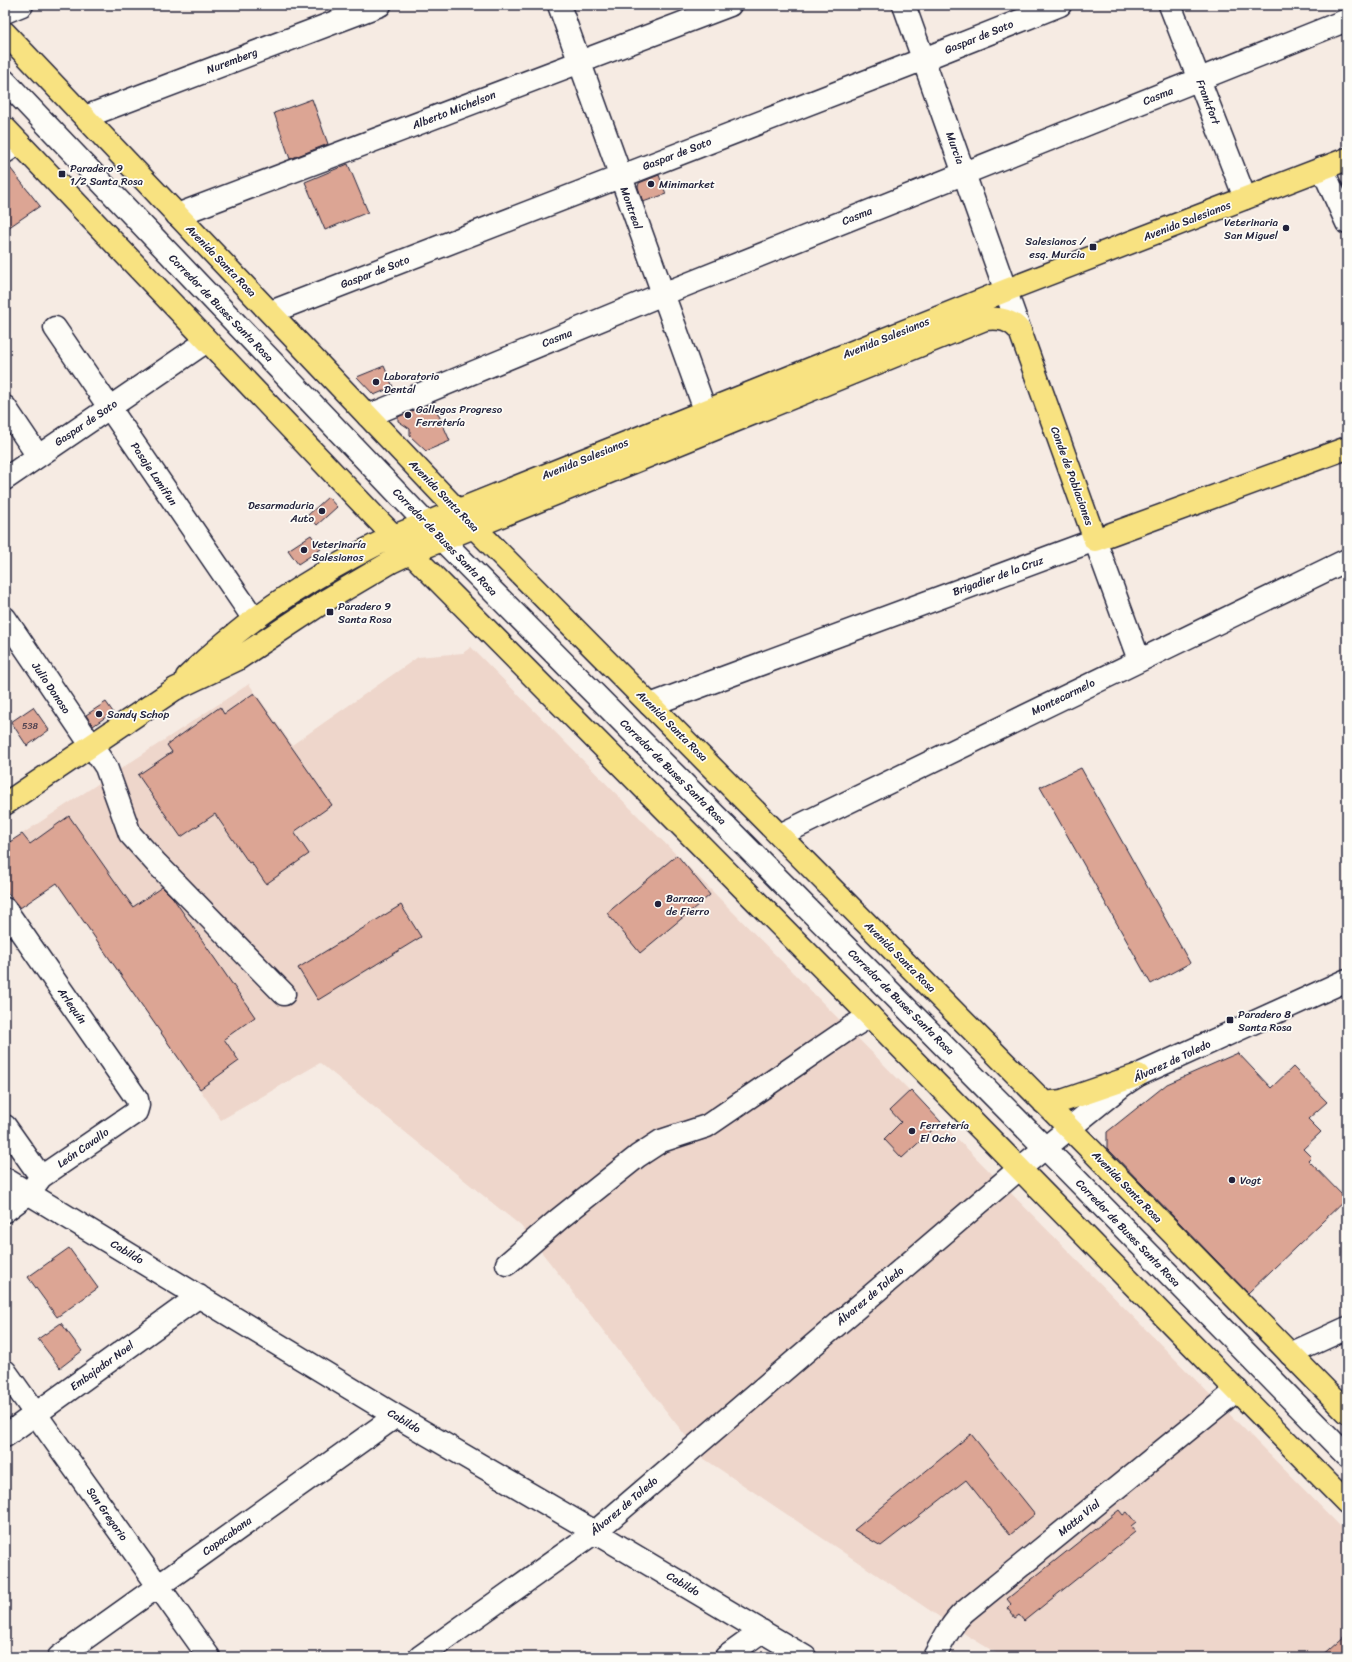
<svg xmlns="http://www.w3.org/2000/svg" width="1352" height="1662" font-family="Sriracha,sans-serif">
<rect width="100%" height="100%" fill="#f6ebe3"/>
<filter id="ink" filterUnits="userSpaceOnUse"><feTurbulence type="fractalNoise" baseFrequency=".025" numOctaves="2"/><feDisplacementMap in="SourceGraphic" scale="8" xChannelSelector="R" yChannelSelector="G"/><feConvolveMatrix kernelMatrix="1 2 1 2 8 2 1 2 1" color-interpolation-filters="sRGB"/></filter>
<g filter="url(#ink)">
<!-- built -->
<path fill="#eed6cb" d="M471 647 1347 1533V1657H1003L968 1636 703 1458 521 1226 320 1063 221 1120 22 834 249 684 292 745 418 657 463 653Z"/>
<!-- building -->
<path fill="#dca594" stroke="#22223b" d="M312 99 328 144 290 159 274 113Z
M5 164H7L40 206 5 230Z
M348 164 368 212 325 230 305 182Z
M659 175 666 194 643 202 638 187 639 183Z
M384 366 393 387 374 395 357 377Z
M433 402 450 441 426 451 410 436V429L398 421V417Z
M328 497 337 507 317 525 308 515Z
M311 535 321 549 298 564 288 550Z
M254 693 332 805 294 832 309 854 266 884 251 862 249 863 215 814 181 837 138 775 172 752 167 745 220 707 224 714Z
M106 702 113 712 93 726 86 715Z
M33 707 49 730 27 746 11 722Z
M1081 768 1190 963 1151 984 1040 787Z
M69 816 133 907 162 887 173 898 255 1017 224 1039 239 1061 200 1089 57 883 20 908 5 890V845L22 834 30 844Z
M677 855 710 895 640 953 607 913Z
M401 905 421 937 318 1000 298 968Z
M1238 1053 1271 1088 1293 1067 1327 1102 1308 1119 1321 1132 1303 1149 1311 1157 1308 1160 1346 1199 1248 1293 1107 1148V1132L1167 1084Z
M911 1090 941 1122 902 1158 884 1139 901 1122 890 1110Z
M69 1248 98 1288 57 1317 28 1277Z
M61 1323 82 1351 60 1368 38 1339Z
M971 1434 1035 1514 1010 1535 966 1480 881 1546 854 1530Z
M1119 1510 1123 1515 1127 1512 1136 1523 1131 1527 1135 1532 1024 1621 1019 1615 1015 1618 1007 1608 1011 1604 1007 1599Z
M1347 1633V1657H1320Z"/>
<g fill="none" stroke-linecap="round" stroke-linejoin="round">
<!-- minor casing -->
<g stroke="#22223b" stroke-width="25">
<path id="minor" d="M559 5 705 410
M904 5 1020 331
M1170 5 1245 198
M5 12 22 5
M5 81 442 540 1069 1172 1347 1456
M85 117 380 5
M5 152 19 143
M1322 168 1347 223
M177 215 730 5
M271 312 924 59 1060 5
M55 328 254 619
M5 407 38 456
M368 416 663 294 1347 20
M5 479 207 341
M5 618 106 767 130 834 157 864 284 994
M650 705 1095 540 1139 660
M780 835 1347 560
M5 909 137 1099 138 1105 136 1112 41 1177 29 1193 5 1211
M5 1126 41 1177
M5 1179 396 1416 595 1532 805 1657
M507 1264 559 1219 638 1156 661 1141 707 1126 850 1028 870 1016
M1290 1354 1347 1328
M5 1371 209 1657
M5 1436 199 1296
M59 1657 396 1416
M420 1657 595 1532 1019 1169 1123 1085 1138 1075 1347 980
M726 1657 762 1631
M934 1657C943 1641 950 1625 964 1612L1237 1390"/>
</g>
<!-- major casing -->
<g stroke="#22223b" stroke-width="25">
<path id="major" d="M5 33 458 511 1092 1151 1347 1412
M5 128 377 519 870 1016 1347 1503
M187 677C247 618 318 572 394 536L1007 290 1347 159
M5 804 175 689 236 660 325 601 391 562 410 553 985 319C1000 317 1011 320 1020 331L1095 540 1347 448
M1044 1103 1062 1101 1138 1075"/>
</g>
<!-- minor -->
<use href="#minor" stroke="#fdfcf7" stroke-width="22"/>
<!-- major -->
<use href="#major" stroke="#f8e281" stroke-width="22"/>
</g>
</g>
<!-- markers -->
<g fill="#22223b" stroke="#fdfcf7" stroke-width="1.5">
<rect x="58" y="170" width="8" height="8" rx="2"/>
<circle cx="651" cy="184" r="4"/>
<circle cx="1286" cy="228" r="4"/>
<rect x="1089" y="243" width="8" height="8" rx="2"/>
<circle cx="376" cy="382" r="4"/>
<circle cx="408" cy="415" r="4"/>
<circle cx="322" cy="511" r="4"/>
<circle cx="304" cy="550" r="4"/>
<rect x="326" y="608" width="8" height="8" rx="2"/>
<circle cx="99" cy="714" r="4"/>
<circle cx="658" cy="904" r="4"/>
<rect x="1226" y="1016" width="8" height="8" rx="2"/>
<circle cx="912" cy="1131" r="4"/>
<circle cx="1232" cy="1180" r="4"/>
</g>
<g text-anchor="middle" dominant-baseline="central" stroke-width="3.5" stroke-linejoin="round" paint-order="stroke">
<!-- number labels -->
<g font-size="9" fill="#504351">
<text x="30" y="726">538</text>
</g>
<!-- street labels -->
<g font-size="11" fill="#22223b" stroke="#fdfcf7">
<text transform="translate(979 37) rotate(-22)">Gaspar de Soto</text>
<text transform="translate(232 61) rotate(-21)">Nuremberg</text>
<text transform="translate(1158 96) rotate(-22)">Casma</text>
<text transform="translate(1208 102) rotate(69)">Frankfort</text>
<text transform="translate(454 110) rotate(-21)">Alberto Michelson</text>
<text transform="translate(955 148) rotate(70)">Murcia</text>
<text transform="translate(677 154) rotate(-21)">Gaspar de Soto</text>
<text transform="translate(631 208) rotate(70)">Montreal</text>
<text transform="translate(857 216) rotate(-22)">Casma</text>
<text transform="translate(1187 221) rotate(-21)">Avenida Salesianos</text>
<text transform="translate(221 261) rotate(46)">Avenida Santa Rosa</text>
<text transform="translate(375 272) rotate(-21)">Gaspar de Soto</text>
<text transform="translate(221 308) rotate(46)">Corredor de Buses Santa Rosa</text>
<text transform="translate(557 338) rotate(-22)">Casma</text>
<text transform="translate(886 338) rotate(-22)">Avenida Salesianos</text>
<text transform="translate(86 423) rotate(-34)">Gaspar de Soto</text>
<text transform="translate(585 459) rotate(-22)">Avenida Salesianos</text>
<text transform="translate(154 474) rotate(56)">Pasaje Lamifun</text>
<text transform="translate(1072 476) rotate(70)">Conde de Poblaciones</text>
<text transform="translate(444 496) rotate(46)">Avenida Santa Rosa</text>
<text transform="translate(445 542) rotate(46)">Corredor de Buses Santa Rosa</text>
<text transform="translate(998 576) rotate(-20)">Brigadier de la Cruz</text>
<text transform="translate(51 688) rotate(56)">Julio Donoso</text>
<text transform="translate(1063 697) rotate(-26)">Montecarmelo</text>
<text transform="translate(672 726) rotate(45)">Avenida Santa Rosa</text>
<text transform="translate(673 772) rotate(45)">Corredor de Buses Santa Rosa</text>
<text transform="translate(900 957) rotate(45)">Avenida Santa Rosa</text>
<text transform="translate(901 1002) rotate(45)">Corredor de Buses Santa Rosa</text>
<text transform="translate(72 1006) rotate(55)">Arlequín</text>
<text transform="translate(1172 1061) rotate(-25)">Álvarez de Toledo</text>
<text transform="translate(83 1148) rotate(-35)">León Cavallo</text>
<text transform="translate(1127 1187) rotate(46)">Avenida Santa Rosa</text>
<text transform="translate(1128 1233) rotate(46)">Corredor de Buses Santa Rosa</text>
<text transform="translate(127 1252) rotate(31)">Cabildo</text>
<text transform="translate(870 1296) rotate(-40)">Álvarez de Toledo</text>
<text transform="translate(102 1366) rotate(-36)">Embajador Noel</text>
<text transform="translate(404 1421) rotate(31)">Cabildo</text>
<text transform="translate(624 1506) rotate(-40)">Álvarez de Toledo</text>
<text transform="translate(107 1514) rotate(55)">San Gregorio</text>
<text transform="translate(1079 1518) rotate(-39)">Matta Vial</text>
<text transform="translate(227 1536) rotate(-36)">Copacabana</text>
<text transform="translate(683 1584) rotate(31)">Cabildo</text>
</g>
<!-- poi labels -->
<g font-size="11" fill="#22223b" stroke="#fdfcf7" text-anchor="start">
<text x="70" y="168">Paradero 9<tspan x="70" dy="13">1/2 Santa Rosa</tspan></text>
<text x="659" y="184">Minimarket</text>
<text x="1278" y="222" text-anchor="end">Veterinaria<tspan x="1278" dy="13">San Miguel</tspan></text>
<text x="1085" y="241" text-anchor="end">Salesianos /<tspan x="1085" dy="13">esq. Murcia</tspan></text>
<text x="384" y="376">Laboratorio<tspan x="384" dy="13">Dental</tspan></text>
<text x="416" y="409">Gallegos Progreso<tspan x="416" dy="13">Ferretería</tspan></text>
<text x="314" y="505" text-anchor="end">Desarmaduria<tspan x="314" dy="13">Auto</tspan></text>
<text x="312" y="544">Veterinaría<tspan x="312" dy="13">Salesianos</tspan></text>
<text x="338" y="606">Paradero 9<tspan x="338" dy="13">Santa Rosa</tspan></text>
<text x="107" y="714">Sandy Schop</text>
<text x="666" y="898">Barraca<tspan x="666" dy="13">de Fierro</tspan></text>
<text x="1238" y="1014">Paradero 8<tspan x="1238" dy="13">Santa Rosa</tspan></text>
<text x="920" y="1125">Ferretería<tspan x="920" dy="13">El Ocho</tspan></text>
<text x="1240" y="1180">Vogt</text>
</g>
</g>
<!-- margin -->
<rect width="1352" height="1662" fill="none" stroke="#fdfcf7" stroke-width="20"/>
<rect x="10" y="10" width="1332" height="1642" fill="none" stroke="#22223b" stroke-width="1.5" filter="url(#ink)"/>
</svg>
